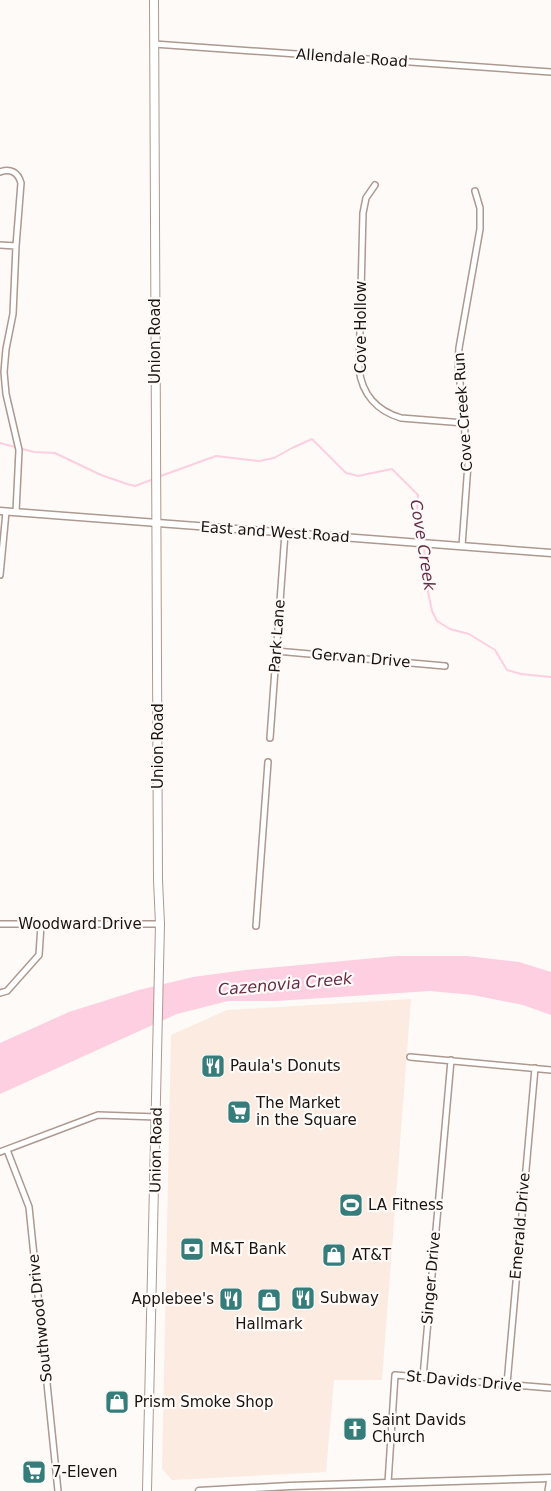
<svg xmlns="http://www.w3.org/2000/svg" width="551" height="1491" font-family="'DejaVu Sans',sans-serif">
<rect width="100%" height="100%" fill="#fefaf8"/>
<!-- built -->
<path fill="#fcebe1" d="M411 999 382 1380H334L326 1472 172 1480 162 1469 171 1035 227 1010Z"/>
<!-- water -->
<path fill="#fecee1" d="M397 956H467L519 962 551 972V1015L523 1005 473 995 430 991 276 1001H228L177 1014 0 1094V1043L69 1012 139 990 193 977 245 970Z"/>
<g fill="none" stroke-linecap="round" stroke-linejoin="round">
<!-- stream -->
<path stroke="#fecee1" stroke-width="2" d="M0 443 34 452 55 453 101 475 127 484 135 486 154 479
M158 477 216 456 259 461 274 458 292 448 312 439 346 473 358 476 392 469 418 495 417 511 422 516 423 541
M424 546 426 582 432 611 437 621 450 629 469 634 495 650 507 670 521 674 551 677"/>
<!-- minor casing -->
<g stroke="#ad998f" stroke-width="8">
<path id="minor" d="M154 44 551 72
M0 172C10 168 18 172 21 183L16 246 0 245
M375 185 366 198 363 213 359 369C362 394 377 411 401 418L464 423
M16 512 19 450 6 394 4 372 6 349 13 314 16 246
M462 546 468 464 458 362 459 348 480 229V208L475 191
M0 575 6 512
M276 651 445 666
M270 738 285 533
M0 924H160
M256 926 268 762
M0 993 7 991 39 955 41 925
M410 1057 551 1070
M7 1150 29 1207 58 1491
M0 1152 98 1115 157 1117
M423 1377 451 1060
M507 1384 535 1068
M388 1483 395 1375 551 1388
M548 1491 550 1478"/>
</g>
<!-- tertiary casing -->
<g stroke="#ad998f" stroke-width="9">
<path id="tertiary" d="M0 511 551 553
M199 1491 290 1486 551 1478"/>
</g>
<!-- secondary casing -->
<g stroke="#ad998f" stroke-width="10">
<path id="secondary" d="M147 1491 160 924 158 880 154 0"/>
</g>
<!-- minor -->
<use href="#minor" stroke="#fff" stroke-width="5"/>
<!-- tertiary -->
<use href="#tertiary" stroke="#fff" stroke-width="6"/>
<!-- secondary -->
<use href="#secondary" stroke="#fff" stroke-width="8"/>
</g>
<!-- icons -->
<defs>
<g id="restaurant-square" transform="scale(1.25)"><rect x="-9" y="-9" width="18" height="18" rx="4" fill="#347d7b" stroke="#fefaf8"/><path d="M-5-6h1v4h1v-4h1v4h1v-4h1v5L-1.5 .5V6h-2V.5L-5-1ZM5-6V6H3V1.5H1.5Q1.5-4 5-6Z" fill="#fff"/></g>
<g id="supermarket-square" transform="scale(1.25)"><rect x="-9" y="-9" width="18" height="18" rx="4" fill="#347d7b" stroke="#fefaf8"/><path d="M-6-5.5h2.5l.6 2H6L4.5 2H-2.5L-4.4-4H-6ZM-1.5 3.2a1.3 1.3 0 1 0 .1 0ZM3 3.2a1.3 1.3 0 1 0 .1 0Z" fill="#fff"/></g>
<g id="stadium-square" transform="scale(1.25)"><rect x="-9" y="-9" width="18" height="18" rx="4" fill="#347d7b" stroke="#fefaf8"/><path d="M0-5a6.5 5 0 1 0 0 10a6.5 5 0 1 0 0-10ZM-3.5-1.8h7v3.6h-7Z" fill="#fff"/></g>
<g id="bank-square" transform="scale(1.25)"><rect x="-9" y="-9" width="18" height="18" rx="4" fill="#347d7b" stroke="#fefaf8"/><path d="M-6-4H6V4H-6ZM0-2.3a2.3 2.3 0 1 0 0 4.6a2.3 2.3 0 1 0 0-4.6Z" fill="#fff"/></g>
<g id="shop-square" transform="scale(1.25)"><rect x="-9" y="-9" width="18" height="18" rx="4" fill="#347d7b" stroke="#fefaf8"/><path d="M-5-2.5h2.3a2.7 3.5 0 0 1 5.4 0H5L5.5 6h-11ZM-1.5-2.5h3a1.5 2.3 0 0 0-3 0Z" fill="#fff"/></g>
<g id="church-square" transform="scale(1.25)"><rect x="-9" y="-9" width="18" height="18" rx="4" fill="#347d7b" stroke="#fefaf8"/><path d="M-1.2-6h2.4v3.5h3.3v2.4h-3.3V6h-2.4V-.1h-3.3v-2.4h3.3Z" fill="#fff"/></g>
</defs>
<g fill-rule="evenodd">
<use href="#restaurant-square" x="213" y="1066"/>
<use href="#supermarket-square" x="239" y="1112"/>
<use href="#stadium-square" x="351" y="1205"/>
<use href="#bank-square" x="192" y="1249"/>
<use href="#shop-square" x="334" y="1255"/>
<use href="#restaurant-square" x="303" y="1298"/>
<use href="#restaurant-square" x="231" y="1299"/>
<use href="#shop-square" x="269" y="1300"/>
<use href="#shop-square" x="117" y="1402"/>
<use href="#church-square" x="355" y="1429"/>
<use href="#supermarket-square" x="34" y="1472"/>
</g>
<g text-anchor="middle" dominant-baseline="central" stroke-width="4.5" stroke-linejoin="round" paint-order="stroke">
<!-- street labels -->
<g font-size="15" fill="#1a130f" stroke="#fefaf8">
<text transform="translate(352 58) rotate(4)">Allendale Road</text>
<text transform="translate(361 327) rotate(-90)">Cove Hollow</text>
<text transform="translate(155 341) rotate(-90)">Union Road</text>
<text transform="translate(463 412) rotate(-94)">Cove Creek Run</text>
<text transform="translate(275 532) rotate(4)">East and West Road</text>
<text transform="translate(277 636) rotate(-86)">Park Lane</text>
<text transform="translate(361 658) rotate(5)">Gervan Drive</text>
<text transform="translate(158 746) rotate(-90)">Union Road</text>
<text x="80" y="924">Woodward Drive</text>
<text transform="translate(156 1150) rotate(-89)">Union Road</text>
<text transform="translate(520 1226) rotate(-85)">Emerald Drive</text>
<text transform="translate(431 1278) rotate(-85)">Singer Drive</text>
<text transform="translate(40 1318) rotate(-96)">Southwood Drive</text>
<text transform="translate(464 1381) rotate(5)">St Davids Drive</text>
</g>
<!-- poi labels -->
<g font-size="15" fill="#1a130f" stroke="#fefaf8" text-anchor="start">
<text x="230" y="1066">Paula's Donuts</text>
<text x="256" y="1103">The Market<tspan x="256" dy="17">in the Square</tspan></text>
<text x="368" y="1205">LA Fitness</text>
<text x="210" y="1249">M&amp;T Bank</text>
<text x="352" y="1255">AT&amp;T</text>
<text x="320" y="1298">Subway</text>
<text x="214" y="1299" text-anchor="end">Applebee's</text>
<text x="269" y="1324" text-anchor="middle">Hallmark</text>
<text x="134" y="1402">Prism Smoke Shop</text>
<text x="372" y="1420">Saint Davids<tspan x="372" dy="17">Church</tspan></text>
<text x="52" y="1472">7-Eleven</text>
</g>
<!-- water labels -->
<g font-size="16" font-style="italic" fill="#672d48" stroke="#fefaf8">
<text transform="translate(423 545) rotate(81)">Cove Creek</text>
<text transform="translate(285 984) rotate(-5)">Cazenovia Creek</text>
</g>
</g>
</svg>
